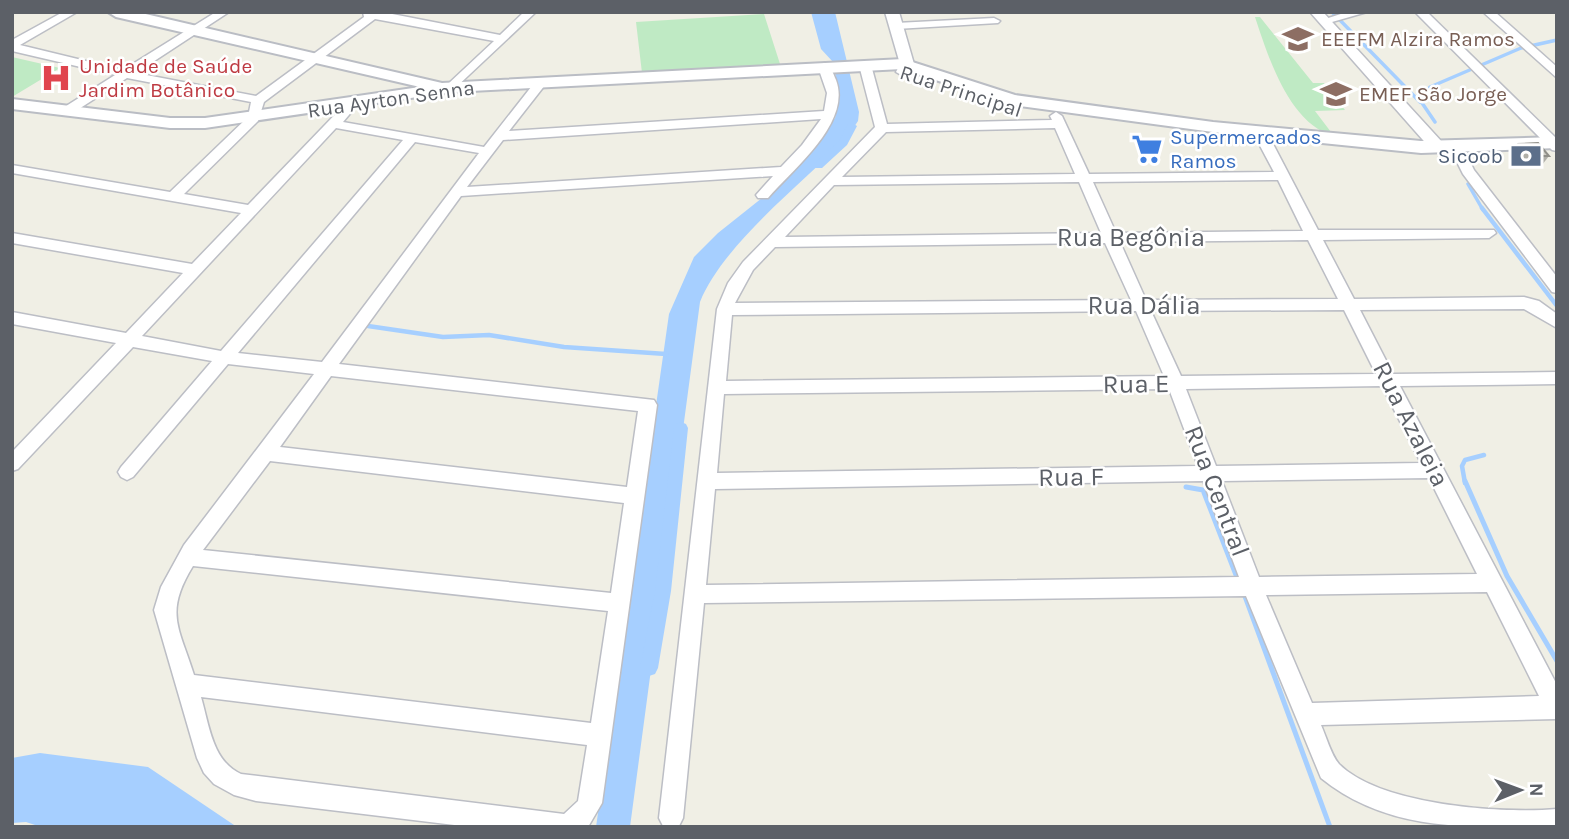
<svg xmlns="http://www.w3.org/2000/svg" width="1569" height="839" font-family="Karla,sans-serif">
<rect width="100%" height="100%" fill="#f0efe5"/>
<!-- green -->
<path fill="#bfeac4" d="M764 14 780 64 642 73 636 22Z
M1255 17H1260L1313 83H1324L1345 110 1315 111 1334 136C1289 124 1268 56 1255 17Z
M12 57 60 68 12 97Z"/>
<!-- water -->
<path fill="#a6cfff" d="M811 12H835L859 112 858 121 846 139C802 183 722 246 700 302L630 827H596L669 314 694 257 718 233 762 198 835 118 839 98 835 72 833 62 821 49Z
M40 753 148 767 237 827H41L26 822 12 823V758Z"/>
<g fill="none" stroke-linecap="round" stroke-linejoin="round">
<!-- stream-far2 -->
<path stroke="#a6cfff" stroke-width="3.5" d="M1332 12 1420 102
M1435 122 1420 100 1430 87 1521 48 1557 40
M1468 184 1483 210"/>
<!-- stream-far1 -->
<path stroke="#a6cfff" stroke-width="4.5" d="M1482 208 1557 306
M368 326 443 337 489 335 564 347 666 354
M1465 483 1462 466 1465 460 1484 455"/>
<!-- stream -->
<path stroke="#a6cfff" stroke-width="5" d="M1465 481 1507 576 1557 661
M1186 487 1203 490 1238 580
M1243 591 1330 827"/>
<!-- canal -->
<path fill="#a6cfff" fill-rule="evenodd" d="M852 123 857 126 847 145 822 168H814V164L839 141 848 124Z
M681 422 686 424 688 428 671 591 658 668 655 674 649 676 643 674 640 668 655 591 674 428 676 424Z"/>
<!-- minor casing -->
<g stroke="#bcbec5" stroke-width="3">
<path id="minor" d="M63 12H77L20 45 123 70 216 12H229L136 73 256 96 364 17 363 12H382L500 35 524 12H536L452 91 448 90V84L494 41 375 19 264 102 258 121 184 194 248 205 349 100 353 99 359 103 343 122 484 147 535 82 539 81 545 85 509 131 824 111 827 93 818 67 824 63C831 66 833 73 836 80 852 123 793 169 768 198H758L756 195 773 176 461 196 339 364 654 400 657 405 602 803 588 827H471L256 801 234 795 214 784 204 773 197 758 154 610 161 587 184 545 314 374 228 364 133 477 127 480 121 477 118 472 121 467 212 361 133 347 18 469 12 471V452L116 343 12 324V312L126 333 183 273 12 243V233L192 264 241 213 12 173V165L170 192 248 117 251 102 127 78 71 114H63V108L115 75 12 51V40ZM821 119 802 145 781 167 467 187 503 140ZM336 128 403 140 221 351 142 336ZM415 142 479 153 322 362 238 353ZM331 376 638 411 627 487 280 447ZM270 461 624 503 611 593 203 550ZM193 566 608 611 591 723 194 675C179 627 164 613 193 566ZM201 697 587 745 578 801 564 814 241 774C212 761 209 724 201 697Z
M1347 12H1367L1325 24 1319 21Z
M1415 12H1427L1557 139V151L1552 150Z
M1483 12H1495L1557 67V78Z
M994 18 1000 21 998 23 896 29 890 26 896 23Z
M861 62 871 65 887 124 1052 120 1050 116 1056 112 1062 116 1089 174 1274 172 1258 142 1265 138 1272 142 1318 230H1494L1496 233 1489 238 1323 240 1354 299 1524 297 1539 301 1557 314V328L1524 309 1360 310 1393 374 1557 372V384L1400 386 1557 685V719L1321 725C1326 736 1331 755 1339 764 1380 805 1501 814 1557 809V827C1474 827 1390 834 1321 778L1246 596 704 603 683 818 679 826H663L659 818 717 309 728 283 743 262 875 127 859 65ZM1055 128 1075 174 842 177 886 132ZM1278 180 1303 231 1116 233 1093 182ZM1079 182 1101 233 785 237 834 185ZM1308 240 1338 299 1146 300 1120 242ZM1105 243 1131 300 735 303 753 270 775 247ZM1344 310 1376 374 1181 376 1151 311ZM1136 311 1164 376 726 381 732 315ZM1382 386 1421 463 1216 466 1186 389ZM1169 389 1198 466 717 473 724 394ZM1429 478 1477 574 1259 577 1222 481ZM1203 481 1239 577 706 585 715 489ZM1487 592 1539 696 1312 703 1266 595Z
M1455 140 1460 141 1474 170 1557 277V293L1552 292 1463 174 1448 144Z"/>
</g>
<!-- tertiary casing -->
<g stroke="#bcbec5" stroke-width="3">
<path id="tertiary" d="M885 12H899L914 64 908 75 903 76 896 72 900 64Z
M1310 12H1323L1442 142V148H1430Z"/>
</g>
<!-- secondary casing -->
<g stroke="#babdc4" stroke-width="4">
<path id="secondary" d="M108 12H137L442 83 903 59 1015 95 1213 122 1421 141 1557 137V148L1421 153 1213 132 1012 105 902 69 452 92 205 128H170L12 109V99L170 118H205L420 87 116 17Z"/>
</g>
<!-- minor -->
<use href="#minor" fill="#fff" fill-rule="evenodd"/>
<!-- tertiary -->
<use href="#tertiary" fill="#fff" fill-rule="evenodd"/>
<!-- secondary -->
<use href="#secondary" fill="#fff" fill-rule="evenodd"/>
</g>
<!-- wall -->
<path fill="#b0afa8" d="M1519 144 1549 156 1542 165H1524L1512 152Z"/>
<!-- building -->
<path fill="#cdccc3" stroke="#908f88" stroke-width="2" d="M1538 143 1549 156H1531L1519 144Z"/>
<!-- icons -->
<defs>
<g id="school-bare" transform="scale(2.415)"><path d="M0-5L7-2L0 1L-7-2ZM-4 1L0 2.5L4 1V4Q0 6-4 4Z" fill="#8d6e63" stroke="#fff" stroke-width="2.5" paint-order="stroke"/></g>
<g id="hospital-bare" transform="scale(2.415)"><path d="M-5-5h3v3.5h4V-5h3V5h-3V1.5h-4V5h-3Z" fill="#e0444e" stroke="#fff" stroke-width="2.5" paint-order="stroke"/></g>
<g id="supermarket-bare" transform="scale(2.415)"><path d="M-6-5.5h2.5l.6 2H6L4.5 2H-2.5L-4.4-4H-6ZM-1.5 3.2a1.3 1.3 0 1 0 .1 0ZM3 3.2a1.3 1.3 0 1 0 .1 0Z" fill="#3f7fe0" stroke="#fff" stroke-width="2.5" paint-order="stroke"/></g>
<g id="bank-bare" transform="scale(2.415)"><path d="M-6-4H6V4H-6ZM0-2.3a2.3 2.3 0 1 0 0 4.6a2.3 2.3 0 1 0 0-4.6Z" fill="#5c6f8a" stroke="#fff" stroke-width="2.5" paint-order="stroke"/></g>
</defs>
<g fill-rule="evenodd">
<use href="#school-bare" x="1298" y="39"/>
<use href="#hospital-bare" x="56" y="78"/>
<use href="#school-bare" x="1336" y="94"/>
<use href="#supermarket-bare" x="1147" y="149"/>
<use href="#bank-bare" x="1526" y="156"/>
</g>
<g text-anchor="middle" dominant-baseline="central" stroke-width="5" stroke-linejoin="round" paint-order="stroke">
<!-- far-education labels -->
<g font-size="21" fill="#785e54" stroke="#fff" text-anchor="start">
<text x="1321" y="39">EEEFM Alzira Ramos</text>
<text x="1359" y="94">EMEF São Jorge</text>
</g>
<!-- far-health labels -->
<g font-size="21" fill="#be3a42" stroke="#fff" text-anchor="start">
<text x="79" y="66">Unidade de Saúde<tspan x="79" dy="24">Jardim Botânico</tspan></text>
</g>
<!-- far-street labels -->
<g font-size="21" fill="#5c6067" stroke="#fff">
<text transform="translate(961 91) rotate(18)">Rua Principal</text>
<text transform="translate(391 99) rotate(-8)">Rua Ayrton Senna</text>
</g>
<!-- far-shop labels -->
<g font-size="21" fill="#366cbe" stroke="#fff" text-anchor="start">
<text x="1170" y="137">Supermercados<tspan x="1170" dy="24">Ramos</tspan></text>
</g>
<!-- far-service labels -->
<g font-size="21" fill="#4e5e75" stroke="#fff" text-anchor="end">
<text x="1503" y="156">Sicoob</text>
</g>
<!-- street labels -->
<g font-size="26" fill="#5c6067" stroke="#fff">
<text x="1131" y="237">Rua Begônia</text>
<text x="1144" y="305">Rua Dália</text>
<text transform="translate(1136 384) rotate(-1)">Rua E</text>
<text transform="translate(1411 424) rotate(63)">Rua Azaleia</text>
<text transform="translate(1071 477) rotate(-1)">Rua F</text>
<text transform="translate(1217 491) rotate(69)">Rua Central</text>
</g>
</g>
<!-- border -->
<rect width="1569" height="839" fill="none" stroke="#5c6067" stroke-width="28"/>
<!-- north arrow -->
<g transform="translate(1520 790) rotate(89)" stroke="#ffffff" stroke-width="5" paint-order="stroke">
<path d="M0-5L12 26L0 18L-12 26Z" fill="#5c6067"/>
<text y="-10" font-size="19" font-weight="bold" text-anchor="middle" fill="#5c6067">N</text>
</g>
</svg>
